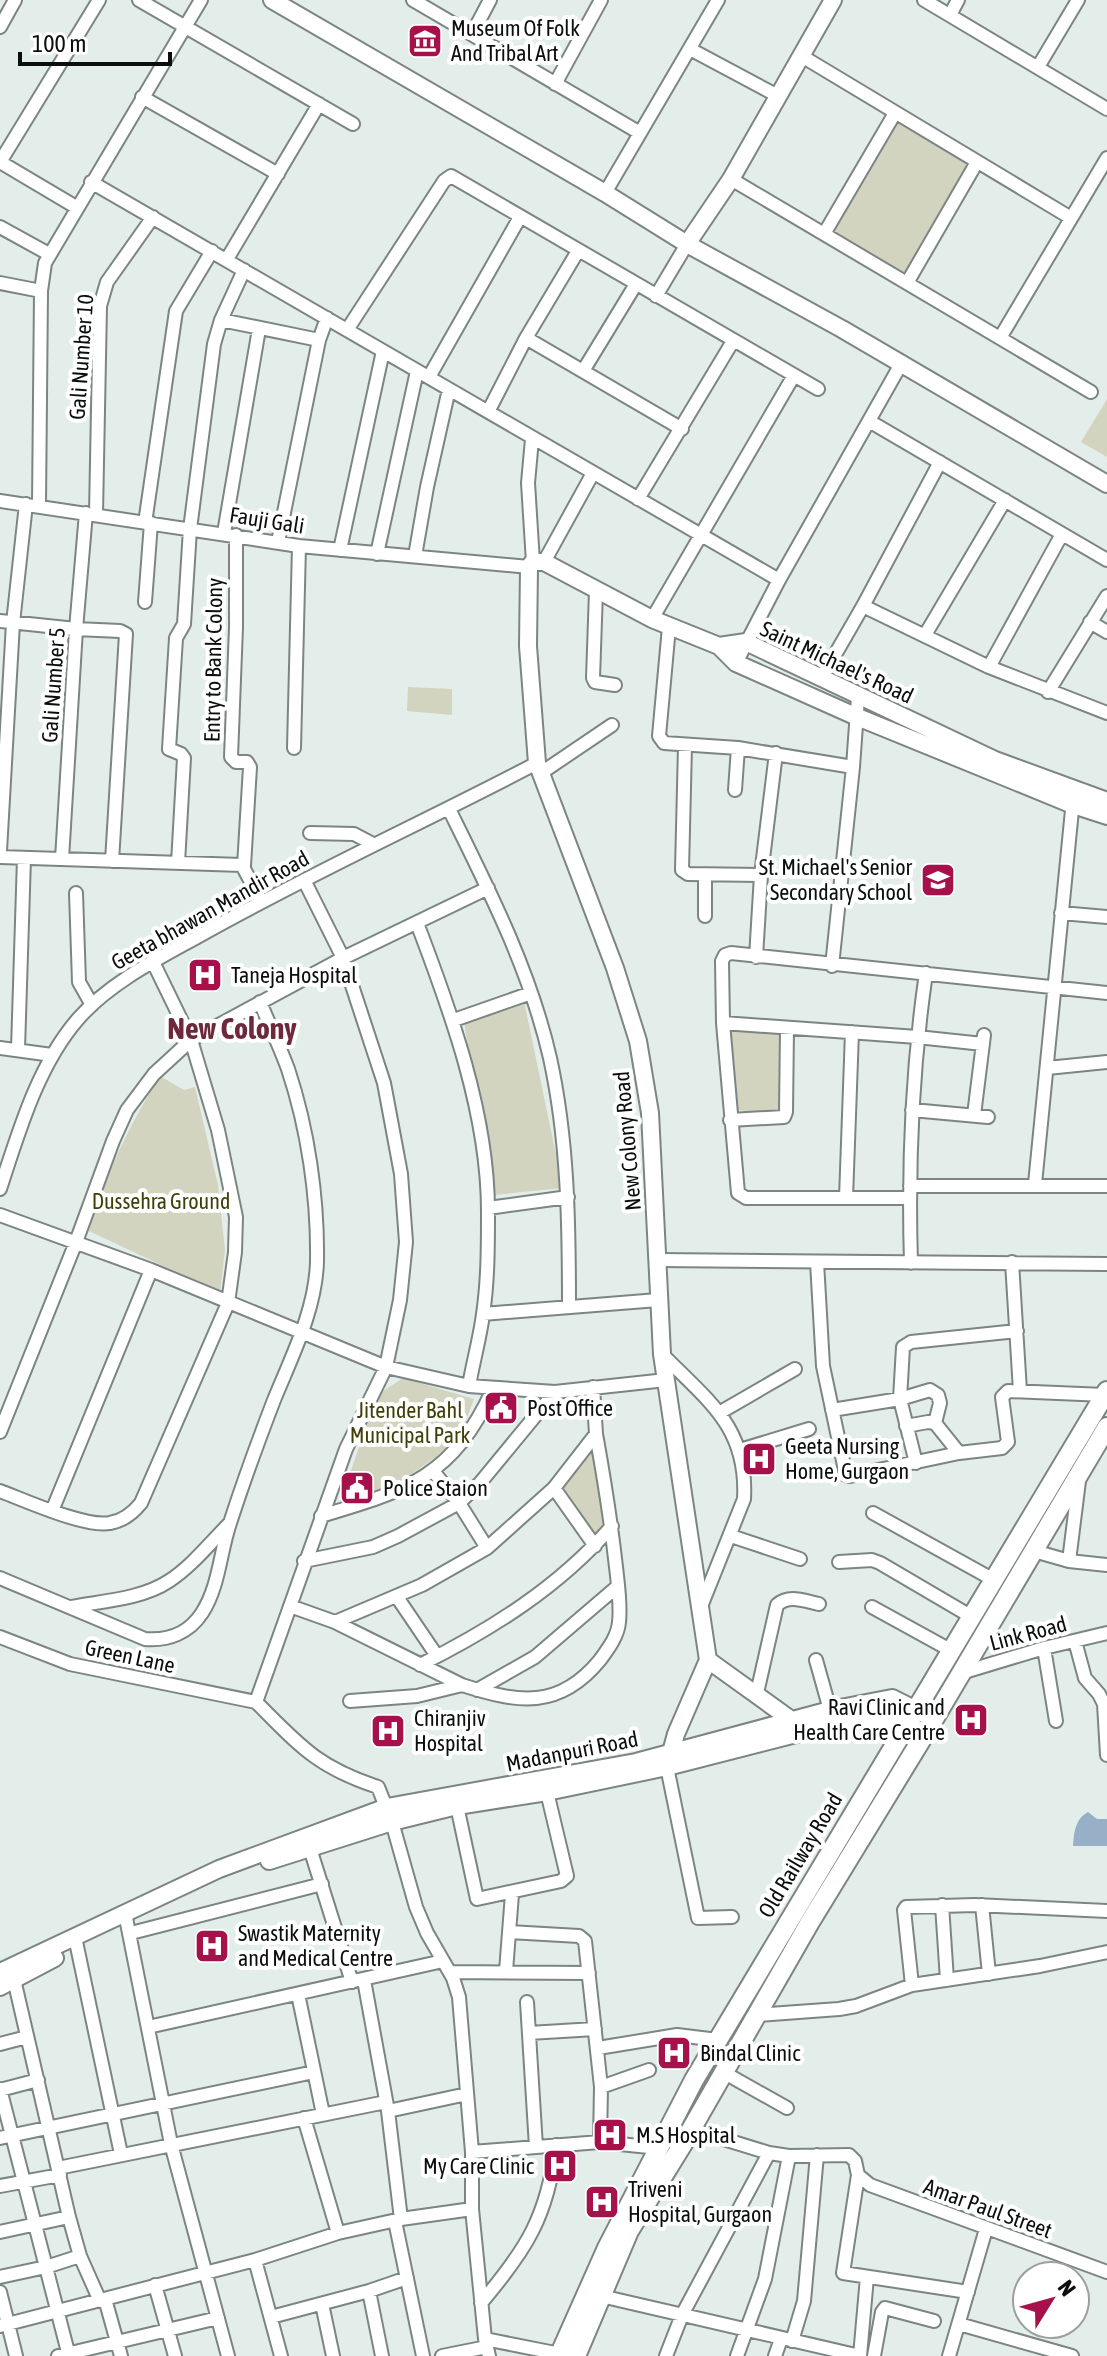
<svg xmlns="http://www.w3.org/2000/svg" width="1107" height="2356" font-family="'Asap Condensed',sans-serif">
<rect width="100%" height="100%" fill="#e3eeeb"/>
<!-- green -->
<path fill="#d3d4c0" d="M898 122 969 165 904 275 833 232Z
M1107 399V457L1081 442Z
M408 687 452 689V715L407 711Z
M524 1001 563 1188 494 1195 464 1022Z
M730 1027 782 1031 781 1114 734 1110Z
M160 1076 184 1090 195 1087 218 1185 225 1250 220 1293 89 1231C104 1177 130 1124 160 1076Z
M403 1378 474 1399C470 1409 467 1420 462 1429 444 1457 399 1483 369 1497L365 1485 348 1479 377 1395Z
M591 1447 607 1526 597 1536 561 1488Z"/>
<!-- water -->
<path fill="#98b0c7" d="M1088 1812 1097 1819H1107V1846H1073C1074 1833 1075 1819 1088 1812Z"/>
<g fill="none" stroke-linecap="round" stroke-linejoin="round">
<!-- minor casing -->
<g stroke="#7c8583" stroke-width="16">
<path id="minor" d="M139 0 353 124
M413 0 640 133
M924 0 1107 109
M950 15 958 0
M0 27 15 0
M472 34 490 0
M690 49 778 96
M800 55 1071 218
M1038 67 1078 0
M555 84 601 0
M142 97 278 174
M0 162 99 0
M0 162 76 207
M731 179 1091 392
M91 182 779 580
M605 193 718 0
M0 227 49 254
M824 234 895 113
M227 259 319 104
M0 283 41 291
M907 283 977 162
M656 296 687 244
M221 320 319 340
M347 330 444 181 451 176 818 389
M526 338 682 429
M1000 338 1107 158
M583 371 636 284
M429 377 520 217
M489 410 526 338 578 251
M869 421 1107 560
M532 439 528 483 533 562
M638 499 733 341
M0 501 299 546 529 567
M39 505 41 291 45 263 201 0
M96 514 100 306 107 282 153 217
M145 523 176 311 212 251
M224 533 259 329
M236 535V627L231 757 236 762H247L250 767 244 866
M278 542 319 340 327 318
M340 550 383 351
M377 554 417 371
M415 556 427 487 449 389
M544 562 593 473
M596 591 593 678 595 682 615 685
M145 602 151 523
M863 606 989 667 1107 713
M652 619 793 377
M0 621 76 629 120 631 126 634 112 861
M1090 622 1107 632
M669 627 659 736 664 743 738 748 853 767
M925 635 1005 500
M736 663 779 580 901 364
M989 667 1062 534
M821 679 863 606 940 462
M1048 692 1107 596
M685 746 682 870 688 874 761 875
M294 748 299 546
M541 773 612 725
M735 790 738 748
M449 809C488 888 530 970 550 1058 568 1140 569 1223 569 1307
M310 833 354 834 373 844
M0 851 13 623 26 504
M0 857 242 865 261 901
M62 859 76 629 86 513
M178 863 184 758 181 754 169 749 176 638 184 624 190 529 214 344 221 320 244 270
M76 893 79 982 92 1005
M1061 913 1107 917
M705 916V875
M417 923C451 1012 488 1114 488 1211 488 1245 488 1281 483 1314 480 1338 473 1362 469 1386
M756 957 761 875 776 753
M832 966 853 767 858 697
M454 1020 531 993
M723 1023 917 1037 983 1044
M0 1048 52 1055
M18 1049 24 858
M1047 1068 1107 1062
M912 1110 988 1117
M974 1115 984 1035
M730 1120 784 1117 786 1112 787 1029
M1035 1184 1073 800
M910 1186H1107
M0 1189C19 1131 38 1065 78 1019 112 980 164 956 208 931 316 871 428 820 537 763
M846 1198 852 1032
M909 1198H746L738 1193 723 1023 722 961 725 955 731 953 1107 993
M488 1208 568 1197
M0 1215 151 1270 386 1367 469 1386 555 1392 666 1380
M658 1260 1107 1264
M817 1262 823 1366 846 1475 850 1476 959 1453 1002 1448 1008 1442 1002 1397 1008 1391 1105 1395
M1012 1262 1020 1391
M911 1263C908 1166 912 1069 926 973
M483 1314 658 1300
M662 1354C708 1401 748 1427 744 1499L700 1609
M832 1410 900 1399 930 1390 938 1395 940 1403 935 1423
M719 1413 795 1369
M906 1426 928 1422 935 1423 959 1453
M0 1432 76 1242 113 1141 127 1110 154 1074 191 1040 343 958 488 888
M740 1450 809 1429
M916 1463 900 1399 903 1347 911 1342 1017 1331
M433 1471 459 1503 487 1548
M554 1488 595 1546
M0 1491C24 1500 86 1528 110 1523 122 1521 133 1513 141 1503L228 1303 235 1252 236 1217 218 1130 191 1040 153 962
M52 1511 151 1270
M873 1513 994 1580
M321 1516C408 1490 453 1477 493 1389
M731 1536 800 1559
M1034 1551 1069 1561 1107 1565
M304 1561 373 1547 398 1536 459 1503 480 1483 555 1392
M1069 1561 1079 1481
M839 1562 872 1560 880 1563 972 1617
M0 1578 145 1639C168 1641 189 1633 202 1613 220 1585 220 1550 231 1520 244 1480 259 1439 274 1400 292 1356 316 1309 317 1261 318 1198 308 1129 288 1069 280 1047 269 1024 260 1002
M397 1597 437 1656
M290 1606 335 1622 462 1685C518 1703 559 1710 600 1660 608 1649 618 1636 619 1622 621 1605 618 1585 616 1567 611 1522 604 1478 596 1434
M71 1607C103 1601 142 1599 169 1581 191 1567 210 1543 229 1524
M872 1607 952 1651
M335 1622 422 1585 487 1548 554 1488 596 1434 593 1387
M0 1637 70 1664 256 1702
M1075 1641 1085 1678 1099 1694 1104 1704 1107 1755
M1044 1648 1056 1721
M816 1660 830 1710
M420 1665C492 1629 559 1587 612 1526
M961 1673 1044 1648 1107 1633
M477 1690 535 1657 618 1586
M757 1693 777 1605C789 1594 804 1601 819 1604
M350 1701 417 1696 462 1685
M256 1702 346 1449 386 1367 400 1300 406 1242 401 1174 384 1083 343 958 304 880
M256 1702C300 1746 317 1767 378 1787L392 1822 416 1907 427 1933 453 1978 459 1997 472 2152V2209L485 2339 489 2356
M667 1767 698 1918 732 1917
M457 1806 477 1899 561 1881 567 1876 547 1792
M308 1842 352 1982
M942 1905 947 1980
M982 1905 989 1974
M125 1913 171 2144 228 2356
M509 1932 579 1936 585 1941 601 2087 600 2142
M131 1933 322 1884
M75 1937 121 2154
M506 1971 512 1894
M450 1972 589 1973
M13 1975 69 2217 80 2256 100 2301
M364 1980 388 2111 401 2219
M912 1985 904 1910 906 1907 975 1905 1107 1911
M298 1994 323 2114
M527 2002 536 2147
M757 2015 839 2009 856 2006 912 1985 1040 1966 1107 1952
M148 2027 443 1961
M529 2033 595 2029
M0 2044 27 2037
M598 2048 677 2035 718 2040
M723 2072 787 2108
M601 2087 649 2070
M0 2089 69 2356
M0 2090 38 2080
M388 2111 467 2094
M304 2118 338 2233
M691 2129 769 2153 789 2156 849 2155 855 2161 858 2175 843 2273 968 2292
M0 2138 314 2072
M472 2152 600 2142 659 2148
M58 2168 386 2102
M858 2175 870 2185 1107 2272
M0 2186 60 2175
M395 2221 423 2356
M0 2232 69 2217
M255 2260 281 2356
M0 2277 46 2267 80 2256
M155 2285 175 2356
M369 2291 382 2356
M0 2292 16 2356
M601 2296 860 2356
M105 2299 121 2356
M481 2303C526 2250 548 2216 556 2145
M322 2304 333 2356
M271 2317 369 2291 407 2278
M959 2324 1072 2356
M0 2326 255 2260 338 2233 401 2219 472 2209
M485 2339 560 2354
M792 2341 804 2301 817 2155
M58 2356 218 2318
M442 2356 487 2347
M666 2356 682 2315 769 2153
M737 2356 765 2279 789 2156
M775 2356 781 2339
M860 2356 867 2277
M874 2356 882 2312 885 2308 934 2321
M949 2356 986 2229"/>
</g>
<!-- tertiary casing -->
<g stroke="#7c8583" stroke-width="20">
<path id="tertiary" d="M272 0 605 193 687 244 842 329 1107 484
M687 244 731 179 833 0
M719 646 746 642 995 760 1107 801
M708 1660 797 1724
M667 1767 676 1734 708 1660 662 1354 650 1113 638 1041 615 968 537 763 528 646 529 567 533 562H544L652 619 719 646 736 663 855 716 1073 805 1107 816
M269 1861 392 1822 457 1806 547 1792 667 1767 835 1724 879 1717 906 1724 925 1733
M0 1972 219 1869 387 1807 636 1762 830 1710 892 1698 934 1719
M0 1987 55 1958"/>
</g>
<!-- secondary casing -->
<g stroke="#7c8583" stroke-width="22">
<path id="secondary" d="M559 2356 607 2248 694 2080 1107 1391
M576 2356 629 2231 681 2147 810 1922 934 1719 1107 1427"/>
</g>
<!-- minor -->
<use href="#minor" stroke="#fff" stroke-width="12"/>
<!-- tertiary -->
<use href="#tertiary" stroke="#fff" stroke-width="16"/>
<!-- secondary -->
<use href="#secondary" stroke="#fff" stroke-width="18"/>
</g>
<!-- icons -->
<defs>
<g id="museum-square" transform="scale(1.8)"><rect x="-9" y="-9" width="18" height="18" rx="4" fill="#a6114b" stroke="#fff"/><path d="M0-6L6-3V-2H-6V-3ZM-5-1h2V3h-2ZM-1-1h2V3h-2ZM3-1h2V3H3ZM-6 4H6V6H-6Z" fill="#fff"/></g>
<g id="school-square" transform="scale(1.8)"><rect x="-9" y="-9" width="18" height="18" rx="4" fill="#a6114b" stroke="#fff"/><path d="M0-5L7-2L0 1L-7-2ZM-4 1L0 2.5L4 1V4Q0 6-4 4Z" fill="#fff"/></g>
<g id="hospital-square" transform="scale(1.8)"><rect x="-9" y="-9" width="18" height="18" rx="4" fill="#a6114b" stroke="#fff"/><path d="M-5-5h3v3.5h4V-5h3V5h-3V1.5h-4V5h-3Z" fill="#fff"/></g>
<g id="civic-square" transform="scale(1.8)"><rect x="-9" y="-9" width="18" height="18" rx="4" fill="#a6114b" stroke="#fff"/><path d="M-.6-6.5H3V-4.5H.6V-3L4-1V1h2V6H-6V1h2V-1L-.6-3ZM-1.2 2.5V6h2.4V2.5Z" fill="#fff"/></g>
</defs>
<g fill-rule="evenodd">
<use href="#museum-square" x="425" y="41"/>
<use href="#school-square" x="938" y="880"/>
<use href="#hospital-square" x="205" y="975"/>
<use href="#civic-square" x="501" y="1408"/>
<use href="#hospital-square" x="759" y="1459"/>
<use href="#civic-square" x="357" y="1488"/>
<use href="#hospital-square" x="971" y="1720"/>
<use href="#hospital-square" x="388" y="1731"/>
<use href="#hospital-square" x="212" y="1946"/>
<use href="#hospital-square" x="674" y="2053"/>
<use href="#hospital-square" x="610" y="2135"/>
<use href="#hospital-square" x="560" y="2166"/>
<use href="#hospital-square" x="602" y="2202"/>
</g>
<g text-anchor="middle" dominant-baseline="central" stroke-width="8" stroke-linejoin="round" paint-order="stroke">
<!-- poi labels -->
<g font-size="22" fill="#0b0e0d" stroke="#fff" text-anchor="start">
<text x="451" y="28">Museum Of Folk<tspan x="451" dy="25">And Tribal Art</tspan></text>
<text x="912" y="867" text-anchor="end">St. Michael's Senior<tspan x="912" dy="25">Secondary School</tspan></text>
<text x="231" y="975">Taneja Hospital</text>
<text x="527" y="1408">Post Office</text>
<text x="785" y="1446">Geeta Nursing<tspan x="785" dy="25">Home, Gurgaon</tspan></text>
<text x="383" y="1488">Police Staion</text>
<text x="945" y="1707" text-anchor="end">Ravi Clinic and<tspan x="945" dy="25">Health Care Centre</tspan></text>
<text x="414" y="1718">Chiranjiv<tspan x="414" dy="25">Hospital</tspan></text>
<text x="238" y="1933">Swastik Maternity<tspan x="238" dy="25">and Medical Centre</tspan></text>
<text x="700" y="2053">Bindal Clinic</text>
<text x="636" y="2135">M.S Hospital</text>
<text x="534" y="2166" text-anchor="end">My Care Clinic</text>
<text x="628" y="2189">Triveni<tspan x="628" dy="25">Hospital, Gurgaon</tspan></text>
</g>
<!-- street labels -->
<g font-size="22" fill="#0b0e0d" stroke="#fff">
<text transform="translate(81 357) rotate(-86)">Gali Number 10</text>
<text transform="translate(267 520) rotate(9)">Fauji Gali</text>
<text transform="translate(213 660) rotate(-89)">Entry to Bank Colony</text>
<text transform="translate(837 662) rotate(25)">Saint Michael's Road</text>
<text transform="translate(53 685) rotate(-86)">Gali Number 5</text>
<text transform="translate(210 910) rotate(-29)">Geeta bhawan Mandir Road</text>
<text transform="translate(627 1141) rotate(-95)">New Colony Road</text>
<text transform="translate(1028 1633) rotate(-15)">Link Road</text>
<text transform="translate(130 1656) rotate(12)">Green Lane</text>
<text transform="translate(572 1751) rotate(-11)">Madanpuri Road</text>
<text transform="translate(800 1855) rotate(-59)">Old Railway Road</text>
<text transform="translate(988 2208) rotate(20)">Amar Paul Street</text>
</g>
<!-- park labels -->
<g font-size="22" fill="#403f08" stroke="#fff">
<text x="161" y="1201">Dussehra Ground</text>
<text x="410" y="1410">Jitender Bahl<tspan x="410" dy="25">Municipal Park</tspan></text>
</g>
<!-- district labels -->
<g font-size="30" font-weight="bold" fill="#6d283a" stroke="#fff">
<text x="232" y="1028">New Colony</text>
</g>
</g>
<!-- north arrow -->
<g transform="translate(1051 2300) rotate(53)"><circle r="38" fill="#ffffff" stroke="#9d9f9e" stroke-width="2"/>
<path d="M0-6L14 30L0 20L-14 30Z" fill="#a6114b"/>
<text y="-12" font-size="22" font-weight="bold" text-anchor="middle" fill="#0b0e0d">N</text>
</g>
<!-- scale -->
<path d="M20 52v12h150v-12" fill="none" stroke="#0b0e0d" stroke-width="4"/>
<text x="32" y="52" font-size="24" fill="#0b0e0d" stroke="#ffffff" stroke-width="6" paint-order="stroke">100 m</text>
</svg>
